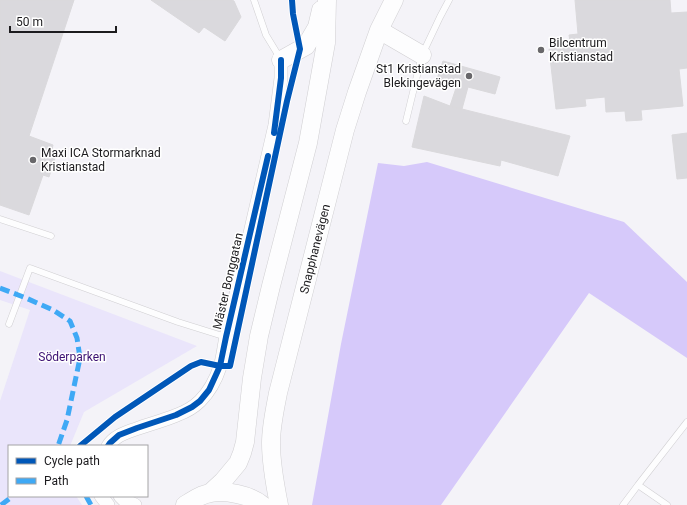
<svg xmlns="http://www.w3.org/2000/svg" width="687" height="505" font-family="Roboto,sans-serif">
<rect width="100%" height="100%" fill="#f4f3f8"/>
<!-- green -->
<path fill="#eae5fb" d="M0 271 197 346 84 412 70 446H9V496H76L82 505H0V401L30 310 0 300Z"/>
<!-- forest -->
<path fill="#d6c9fa" d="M427 162 624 222 687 282V358L589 293 441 505H312L341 344 378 163 404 166Z"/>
<!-- building -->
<path fill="#dad9dd" stroke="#dad9dc" d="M0 0H74L29 136 53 145 51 153 56 155 49 177 43 175 29 215 0 205Z
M151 0H232L234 1 241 17 225 41 204 27 199 33Z
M575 0H670L671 13 687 12V68L679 69 683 106 641 110 642 120 626 121 625 111 606 112 605 97 585 99 586 106 556 109 549 49 571 47 569 35 578 34Z
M443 61 500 77 495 94 468 87 462 109 450 106 457 85 437 79Z
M424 96 450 106 570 136 558 176 501 160 500 166 412 147Z
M687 133V178L677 179 672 135Z"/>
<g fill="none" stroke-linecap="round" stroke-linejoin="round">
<!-- service casing -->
<g stroke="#d0cfd2" stroke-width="7">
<path id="service" d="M254 0 266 35 280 58
M406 121 422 55 440 17 449 0
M0 219 51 236
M9 324 30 268 178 322 226 337
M623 505 638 485
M667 505 638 485 687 422"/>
</g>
<!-- minor casing -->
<g stroke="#d0cfd2" stroke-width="14">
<path id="minor" d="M108 446C114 436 125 433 136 429 149 424 163 421 177 415 185 412 194 407 200 401 209 392 216 379 220 367 223 357 224 346 226 337L275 125 281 78V60
M101 496 108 505
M120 496 124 500 135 505"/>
</g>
<!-- secondary casing -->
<g stroke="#d0cfd2" stroke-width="19">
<path id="secondary" d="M379 30 422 55
M281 60 306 46 317 27 321 10
M210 493 223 481 238 463 242 453 245 442 252 378 259 336 271 286 308 143 326 43 327 0
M185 505C193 500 202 494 211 493 225 490 251 495 262 505
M279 505C275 485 271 463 271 443 271 426 275 409 278 393L345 130 357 92 379 30 394 0"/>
</g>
<!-- service -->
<use href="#service" stroke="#fdfdfe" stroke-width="6"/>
<!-- minor -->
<use href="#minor" stroke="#fdfdfe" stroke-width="13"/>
<!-- secondary -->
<use href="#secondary" stroke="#fdfdfe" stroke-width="18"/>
<!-- quiet -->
<path stroke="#3fa9f5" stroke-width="5" stroke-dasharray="10 5" stroke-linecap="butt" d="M0 288 26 298 53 310 70 321 77 338 80 358 67 420 58 446
M86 496 91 505
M1 505 13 496"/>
<!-- cycleway casing -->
<g stroke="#fff" stroke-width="8">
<path id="cycleway" d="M274 133 281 78V60
M80 446 115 417 191 366 201 362 220 366H230L287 101 300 49 293 14 292 0
M108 446 110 443 119 435 137 428 176 415 192 407 200 401 209 390 220 366 226 337 268 156"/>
</g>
<!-- cycleway -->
<use href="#cycleway" stroke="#0057b8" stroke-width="6"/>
</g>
<!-- markers -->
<g fill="#68676a" stroke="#fff" stroke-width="1.5">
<circle cx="541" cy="50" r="4"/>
<circle cx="469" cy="76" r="4"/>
<circle cx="33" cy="160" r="4"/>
</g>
<g text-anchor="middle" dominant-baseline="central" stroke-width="3" stroke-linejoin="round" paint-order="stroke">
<!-- poi labels -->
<g font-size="12" fill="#1c1b1e" stroke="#fff" text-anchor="start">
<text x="549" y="43">Bilcentrum<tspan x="549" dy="14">Kristianstad</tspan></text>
<text x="461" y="69" text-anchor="end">St1 Kristianstad<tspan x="461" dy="14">Blekingevägen</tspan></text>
<text x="41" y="153">Maxi ICA Stormarknad<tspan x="41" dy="14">Kristianstad</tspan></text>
</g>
<!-- street labels -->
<g font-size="12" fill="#1c1b1e" stroke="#fff">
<text transform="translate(315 249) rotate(-76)">Snapphanevägen</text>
<text transform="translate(228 281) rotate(-77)">Mäster Bonggatan</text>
</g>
<!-- park labels -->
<g font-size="12" fill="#3b1072" stroke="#fff">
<text x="72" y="357">Söderparken</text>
</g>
</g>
<!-- legend -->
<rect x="8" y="445" width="140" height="52" fill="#ffffff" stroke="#a4a4a5"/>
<rect x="16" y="458" width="20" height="6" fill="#0057b8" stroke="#a4a4a5"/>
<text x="44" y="465" font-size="12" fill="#1c1b1e">Cycle path</text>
<rect x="16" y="478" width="20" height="6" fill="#3fa9f5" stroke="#a4a4a5"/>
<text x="44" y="485" font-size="12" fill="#1c1b1e">Path</text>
<!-- scale -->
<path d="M10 26v6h106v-6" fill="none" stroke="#1c1b1e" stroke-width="2"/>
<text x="16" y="26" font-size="12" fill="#1c1b1e" stroke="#ffffff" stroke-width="3" paint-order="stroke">50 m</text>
</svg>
